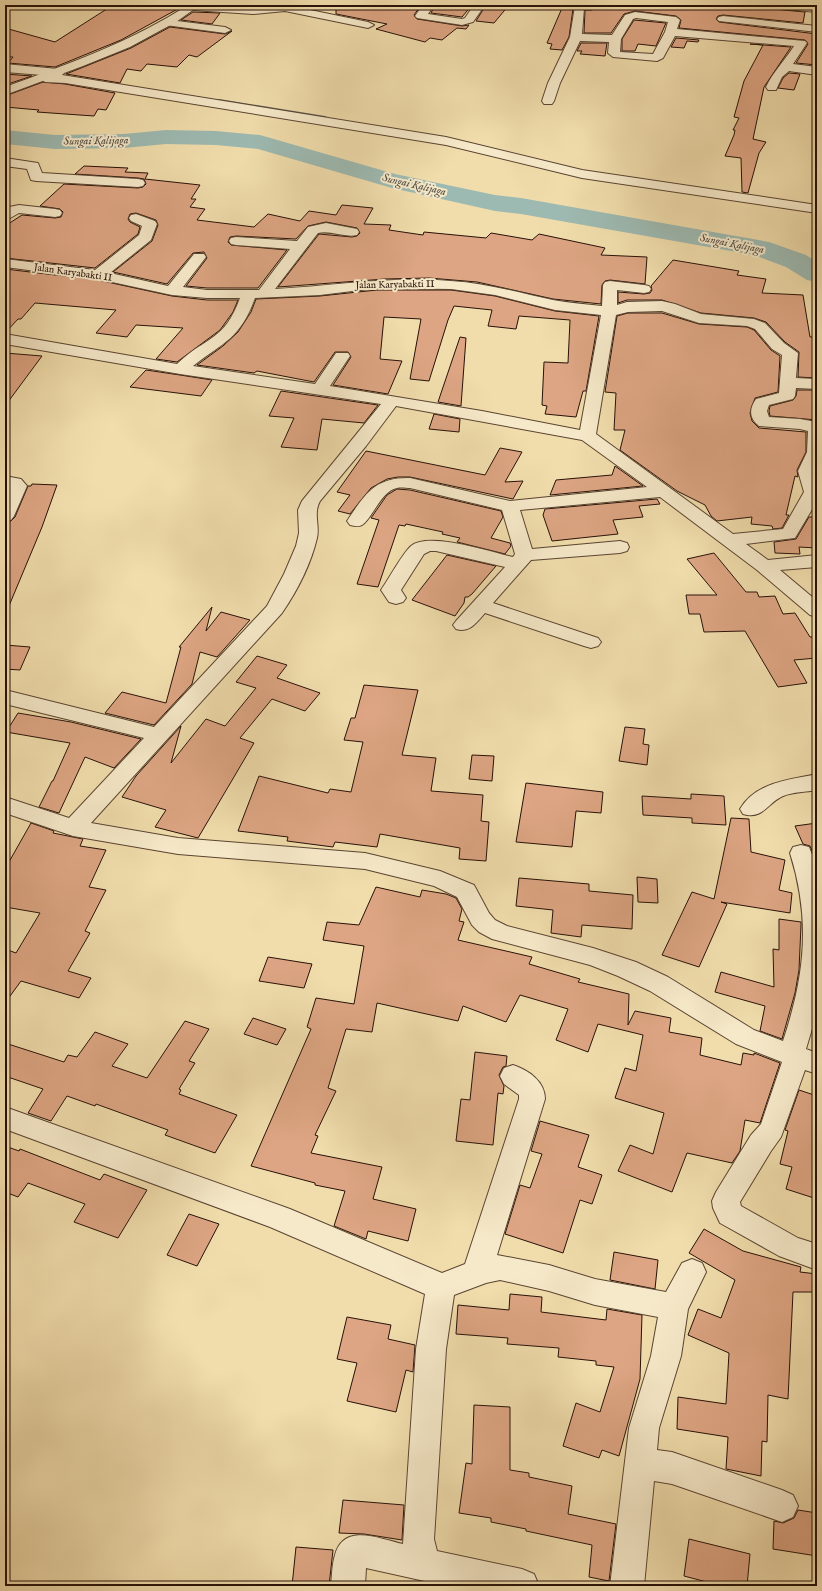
<svg xmlns="http://www.w3.org/2000/svg" width="822" height="1591" font-family="'IM FELL English',serif">
<rect width="100%" height="100%" fill="#f1ddac"/>
<filter id="stains"><feTurbulence type="fractalNoise" baseFrequency=".005" numOctaves="4"/><feColorMatrix values="0 0 0 0 .2 0 0 0 0 .09 0 0 0 0 .02 0 0 0 .5 -.17"/></filter>
<radialGradient id="worn" r=".72"><stop offset=".6" stop-color="#630" stop-opacity="0"/><stop offset="1" stop-color="#630" stop-opacity=".3"/></radialGradient>
<g fill="none" stroke-linecap="round" stroke-linejoin="round">
<!-- stream -->
<path stroke="#6e766e" stroke-width="4" d="M219 101 325 118"/>
<!-- river -->
<path fill="#9dbab2" fill-rule="evenodd" d="M5 130 55 135 124 134 166 130 216 131 260 135 395 174 495 195 521 198 769 242 806 255 817 262V282L807 280 786 267 754 255 521 214 495 211 392 188 258 149 216 145 166 144 124 148 55 149 5 144Z"/>
</g>
<!-- building -->
<path fill="#dda583" stroke="#271108" d="M113 5H185L121 40 55 67 8 63 13 57H5V28L55 42Z
M336 5H421L414 15 417 19 462 26 469 25 466 29 457 28 442 40 430 38 425 42 376 29 387 24 336 14Z
M435 5H472L462 17 431 13Z
M486 5H509L494 23 476 21Z
M592 5H728L768 7 773 9 805 12 803 23 723 15 718 16 716 19 719 22 817 34V65L796 63 808 44 805 40 679 28 681 20 676 16 635 11 624 14 611 33H584L585 10H592Z
M562 8 573 9 569 37 562 50 550 49 552 44 547 43Z
M193 12 220 13 212 24 181 20Z
M634 20 666 23 656 46 638 44 635 51H622V39Z
M170 27 225 34 232 31 197 57 189 55 177 67 147 64 141 71 127 69 120 83 66 74 131 48Z
M676 38 699 40 698 42 687 41 684 48 671 47Z
M581 43H607L605 56 580 54 582 51H577Z
M750 44 791 47 764 87 753 139 766 142 759 153 748 193 742 192 741 158 725 156 734 135 735 130H733L739 118 734 117 744 81 763 45Z
M789 73 800 74 794 90 778 88 783 78Z
M5 74 32 76 5 85Z
M43 82 65 84 115 93 106 110 98 109 94 116 37 112 39 110 5 107V96Z
M84 166 128 168 125 172 148 173 145 179 200 185 191 199H196L190 207 205 209 197 220 254 227 268 214 300 221 309 211 336 215 342 205 373 208 364 224 391 225 389 230 423 235 424 232 486 238 491 233 532 240 539 234 605 248 601 255 647 257 645 284 610 280 605 281 602 285 601 304 553 299 477 282 429 278 385 279 278 287 319 234 352 237 357 236 360 233 357 228 326 222 308 226 296 239 236 236 230 237 228 242 231 245 287 250 258 288H207L186 286 207 258 204 252 193 253 167 284 113 272 152 241 158 225 156 220 136 213 130 214 128 219 130 222 140 227 138 234 95 268 5 258V226L22 215 55 218 61 217 63 212 60 209 40 206 64 184 138 188 143 187 146 184 144 179 138 178 75 174Z
M673 260 739 271 737 275 766 279 762 293 803 295 810 337H817V378L798 377 799 352 785 342 766 322 754 318 701 313 662 300H627L618 303V292L644 294 650 293 652 290 651 286Z
M5 269 98 280 172 296 207 300H238L233 312 220 330 177 362 156 359 183 328 136 325 127 337 96 333 116 310 35 303 21 319H18L5 333Z
M377 290H451L495 296 555 311 599 316 586 391H583L576 417 545 414 547 406 542 405 544 362 568 363 570 320 519 316 516 329 488 326 492 310 454 306 448 320 429 381 410 379 421 319 384 317 380 359 402 361 388 394 333 385 351 357 348 352H335L314 382 257 371 254 373 197 365 223 346 238 332 251 312 256 299 320 296Z
M628 313H662L699 324 747 327 754 330 771 350 780 356 778 392 755 398 750 413 752 421 759 428 806 432V452L797 470 798 477 795 476 786 515H789L782 528 773 529 772 526 751 524 752 517 717 521 711 516 705 505 677 491 620 450 625 430H614L616 393 605 392 617 316Z
M460 337 466 338 461 406 438 402Z
M5 353 42 356 5 406Z
M146 370 180 375 212 380 201 396 130 387Z
M797 390H817V420L770 416 769 411 770 406 793 400 796 396Z
M281 391 378 405 364 423 322 419 317 450 281 447 294 418 269 416Z
M434 414 460 419 459 432 429 429Z
M500 448 522 452 505 482 523 481 513 499 410 477H398L387 479 371 488 350 514 338 511 350 495 337 492 366 451 485 475Z
M615 466 643 486 550 495 556 480 612 475Z
M32 484 57 485 42 527 6 613 5 522 11 521 15 517 28 486H31Z
M397 489 410 490 501 511 503 517 491 538 510 543 511 546 505 554 457 542 460 538 442 534 443 532 406 524 405 526 399 525 378 587 357 584 379 520 371 518 387 495Z
M657 499 660 504 639 506 643 517 613 520 618 534 552 541 543 515 545 509Z
M809 517H817V548L799 547 800 554 775 553 774 542 796 539Z
M714 553 746 592H757L759 597 775 596 783 614 795 613 810 637H817V658L794 660 807 683 778 687 745 631 704 632 700 614H689L686 595H717L687 559Z
M447 555 496 566 472 594 468 597H465L464 603 455 616 412 600Z
M212 607 206 631 221 612 250 620 217 657 200 652 192 684 154 725 105 713 122 692 166 703 181 647H179Z
M5 645 30 647 20 670 5 669Z
M257 656 287 665 277 678 320 693 305 711 272 699 240 738 254 743 198 838 155 827 166 810 122 797 136 776 181 726 171 763 206 719 225 726 256 688 236 682Z
M364 685 418 690 402 755 436 758 431 791 483 795 481 821 489 822 486 861 459 859 460 848 380 834 377 847 335 842 333 847 287 841 288 837 238 831 259 776 328 793 330 789 351 792 363 742 344 740 351 718H355Z
M18 713 71 722 141 739 114 768 85 757 59 813 39 807 52 781H53L70 743 6 732Z
M625 727 645 729 643 744 649 745 647 765 619 761Z
M472 755 494 756 492 781 469 779Z
M526 783 603 792 601 813 576 811 572 847 516 842Z
M691 794 724 796 726 825 692 823V818L643 815 642 796 691 799Z
M731 818 749 819 751 852 785 860 779 890 792 893 790 913 721 902 727 904 699 967 662 955 692 892 714 899Z
M31 823 54 831 53 833 83 839 80 846 106 850 89 887 106 890 85 931 90 933 68 971 91 978 79 998 21 981 5 1003V949L16 953 40 913 5 907V869Z
M817 823V863L810 846 803 844 795 826Z
M637 877 657 879 658 903 638 902Z
M519 878 589 884V891L633 895 632 929 582 925 581 937 551 933 553 910 516 906Z
M376 887 420 897 422 890 446 894 456 898 462 909 459 921 464 922 458 940 532 957 529 964 580 979 578 982 629 994 628 1025 635 1011 671 1018 669 1032 702 1038 700 1055 741 1065 743 1053 754 1055V1053L780 1063 760 1123 745 1120 740 1151 732 1163 687 1153 672 1192 618 1171 630 1145 653 1154 664 1113 615 1098 625 1068 636 1071 643 1035 598 1024 588 1052 556 1040 568 1009 520 995 506 1022 463 1006 458 1021 377 1003 372 1032 346 1029 328 1088 336 1091 315 1135 318 1136 311 1153 382 1167 373 1199 416 1209 408 1241 368 1231 366 1239 334 1226 345 1191 315 1185V1183L251 1166 311 1029 307 1027 316 998 354 1004 364 946 323 940 327 922 359 925Z
M779 919 801 922V925L799 970 795 993 782 1039 760 1031 765 1006 715 992 721 972 774 987 773 949 779 950Z
M268 957 312 964 304 988 259 981Z
M253 1018 286 1029 277 1045 244 1034Z
M185 1021 209 1029 189 1061 195 1063 179 1089 181 1090 179 1094 237 1115 215 1153 165 1135 168 1130 96 1104 95 1106 67 1096 51 1121 28 1113 43 1089 5 1076V1043L64 1062 68 1055 77 1057 95 1032 128 1044 112 1066 147 1078Z
M475 1052 507 1056 506 1066 503 1067 499 1075 504 1086 503 1094 498 1093 493 1145 456 1141 461 1099 470 1100Z
M799 1090 817 1096V1199L786 1189 792 1167 780 1164 788 1131 785 1130Z
M540 1121 589 1135 578 1167 602 1175 592 1204 580 1200 563 1253 505 1234 520 1185 530 1188 542 1154 531 1151Z
M5 1146 19 1151 20 1149 100 1180 104 1174 147 1190 118 1238 74 1222 85 1204 28 1183 18 1197 5 1192Z
M189 1214 219 1224 197 1266 167 1255Z
M704 1229 743 1251 801 1267 800 1272 817 1274V1292H793L788 1399 768 1395 767 1442 762 1441 761 1476 726 1469 728 1437 677 1429 678 1397 726 1404 729 1353 688 1335 698 1309 721 1318 735 1280 689 1253Z
M614 1252 658 1260 655 1289 610 1280Z
M510 1294 542 1297 541 1312 606 1320 607 1309 642 1315 640 1379 619 1456 602 1450 599 1458 563 1446 576 1403 600 1412 614 1367 596 1365V1361L558 1357 559 1348 507 1344 508 1338 456 1334 458 1305 509 1310Z
M347 1317 391 1325 388 1339 415 1345 413 1372 406 1370 396 1412 347 1401 357 1363 337 1359Z
M474 1405 510 1407V1470L529 1473V1477L572 1486 568 1514 616 1524 609 1581 589 1577 592 1545 526 1531V1529L491 1522V1518L459 1513 466 1463 472 1464Z
M343 1500 404 1505 402 1540 364 1534 339 1533Z
M798 1510 817 1513V1556L773 1549 774 1521 783 1523 794 1518Z
M689 1539 750 1554 747 1586H722L684 1576Z
M296 1547 333 1550 329 1586H292Z"/>
<g fill="none" stroke-linecap="round" stroke-linejoin="round">
<!-- minor casing -->
<g stroke="#5a4431" stroke-width="2">
<path id="minor" d="M188 5 253 8 286 5 368 22 374 25 368 28 285 11 253 14 192 10 188 9 187 7Z
M423 5H434L428 14 462 19 465 18 474 5H485L473 22 462 25 417 18 415 16Z
M768 5 817 6V12L773 8Z
M575 6H583L584 8 582 34 612 35 625 15 635 12 676 17 680 20 677 29 805 41 807 43 793 64 817 67V75L789 71 782 77 776 90H768L766 87C773 72 785 60 794 46L675 36 663 58 657 61 613 57 608 53 609 42 580 41 560 83 554 101 552 104H544L542 101 548 83 570 37ZM636 18 668 22 665 32 653 54 620 52 621 39 633 19Z
M723 16 817 26V32L719 21 717 19 719 17Z
M169 20 225 27 231 30 225 33 165 25 163 23Z
M5 64 58 69 62 70 64 73 62 75 446 137 582 170 817 205V213L582 178 446 145 65 83 45 82 39 78 42 75 5 72Z
M5 158 38 163 42 173 138 179 143 180 145 183 143 186 138 187 36 181 31 180 27 169 5 166Z
M19 205 55 209 60 210 62 213 60 216 55 217 19 213 5 221V210L9 207Z
M136 214 155 221 157 224 151 240 110 273 168 286 194 254H204L206 257 183 287 207 290H259L290 249 236 245 231 244 229 241 231 238 236 237 297 241 308 227 326 223 357 229 359 232 357 235C344 238 331 230 318 233L275 289C334 286 392 276 451 281 486 283 519 293 553 300 569 303 586 304 602 306L603 285 605 282 610 281 644 285 649 286 651 289 649 292 644 293 617 290V305L627 302 662 301 675 304 701 314 754 319 765 323 784 343 798 353 796 378 817 379V389L796 388 795 396 793 399 769 405 767 411 769 417 800 419 817 422V501L795 538 746 544 768 560 817 555V567L780 570 817 601V617L810 615 757 570 660 497 520 510 532 549 620 541 627 543 629 547 627 551 620 553 531 560 493 603 598 638 601 642 598 646 591 648 584 646 485 613C476 623 470 633 456 629L453 625 456 621 505 567 436 551H430L424 554 401 590 406 598 403 602 396 604 389 602 381 590C389 579 402 554 411 546 428 531 491 552 513 557L515 554 502 510 410 488C406 488 401 487 397 488 381 491 372 519 362 525 358 527 354 526 350 525L347 521C365 494 375 477 410 478L510 501 647 487 582 440 396 406 366 446 320 501C313 514 320 525 317 538 311 564 297 591 282 613L91 823 178 838 365 853 440 871 474 885 489 913 495 920 507 926 593 948 636 962 668 977 754 1030 783 1041C805 975 811 920 790 853L793 847 801 845 809 847 817 867V1012L806 1049 817 1053V1074L805 1070 781 1137 771 1151 740 1202 741 1206 798 1238 817 1244V1270L779 1256 720 1223 713 1208 712 1201 716 1192 751 1135 761 1124 782 1062 736 1044 650 991 618 976 590 965 492 939 479 932 472 925 457 897 434 886 365 869 178 854 73 836 5 813V797L69 818 144 738 5 704V690L154 727 267 606 284 574 296 546 299 533 298 510 302 501 381 404 180 374 5 344V334L177 364C206 336 224 342 240 298H207L172 295 98 279 5 267V259L95 270 139 235 142 226 131 221 129 218 131 215ZM377 288 451 289 495 295 555 310 601 315 580 430 482 411 330 386 350 356 348 353H336L315 384 193 366C224 342 240 339 255 298L320 295ZM662 311 699 323 747 326 755 329 772 349 782 355 779 393 756 399C749 409 749 418 759 426L800 429 808 431 807 452 798 471 804 492 783 529 733 534 596 434 616 315 628 312Z
M5 476 21 479 27 486 14 516 11 520 5 521V495L9 487 5 486Z
M817 774V790C806 792 793 792 783 796 767 803 763 820 743 814L740 809C756 782 789 780 817 774Z
M513 1065C528 1070 545 1081 545 1099L497 1255 549 1265 595 1279 666 1292 682 1263 692 1259 702 1263 706 1272 688 1309 681 1356 659 1428 657 1450 672 1452 782 1490 793 1495 798 1506 793 1517 782 1522 672 1484 654 1481 644 1586H610L629 1428 651 1356 658 1317 595 1305 549 1291 500 1280 486 1283 454 1295 446 1349 434 1539 437 1551 522 1569 534 1574 539 1586H447L366 1568 365 1586H331C332 1576 332 1564 335 1555 344 1522 380 1539 403 1544L416 1349 425 1294 270 1227 5 1129V1107L290 1209 442 1273 465 1264 519 1099V1095L504 1084 500 1076 504 1068Z"/>
</g>
<!-- tertiary casing -->
<g stroke="#5a4431" stroke-width="2">
<path id="tertiary" d="M188 5H200L176 22 130 47 83 66 5 95V87C68 64 131 42 188 5Z"/>
</g>
<!-- minor -->
<use href="#minor" fill="#f6e9c9" fill-rule="evenodd"/>
<!-- tertiary -->
<use href="#tertiary" fill="#f6e9c9" fill-rule="evenodd"/>
</g>
<g text-anchor="middle" dominant-baseline="central" stroke-width="4" stroke-linejoin="round" paint-order="stroke">
<!-- far-street labels -->
<g font-size="10" fill="#271108" stroke="#f6e9c9">
<text transform="translate(73 273) rotate(8)">Jalan Karyabakti II</text>
<text transform="translate(395 285) rotate(-1)">Jalan Karyabakti II</text>
</g>
<!-- far-water labels -->
<g font-size="11" font-style="italic" fill="#504c44" stroke="#f6e9c9">
<text transform="translate(96 141) rotate(-1)">Sungai Kalijaga</text>
<text transform="translate(414 185) rotate(13)">Sungai Kalijaga</text>
<text transform="translate(732 244) rotate(11)">Sungai Kalijaga</text>
</g>
</g>
<!-- margin -->
<rect width="822" height="1591" fill="none" stroke="#f1ddac" stroke-width="20"/>
<rect x="6" y="6" width="810" height="1579" fill="none" stroke="#271108" stroke-width="2"/>
<rect x="10" y="10" width="802" height="1571" fill="none" stroke="#271108"/>
<rect width="100%" height="100%" filter="url(#stains)"/>
<rect width="100%" height="100%" fill="url(#worn)"/>
</svg>
